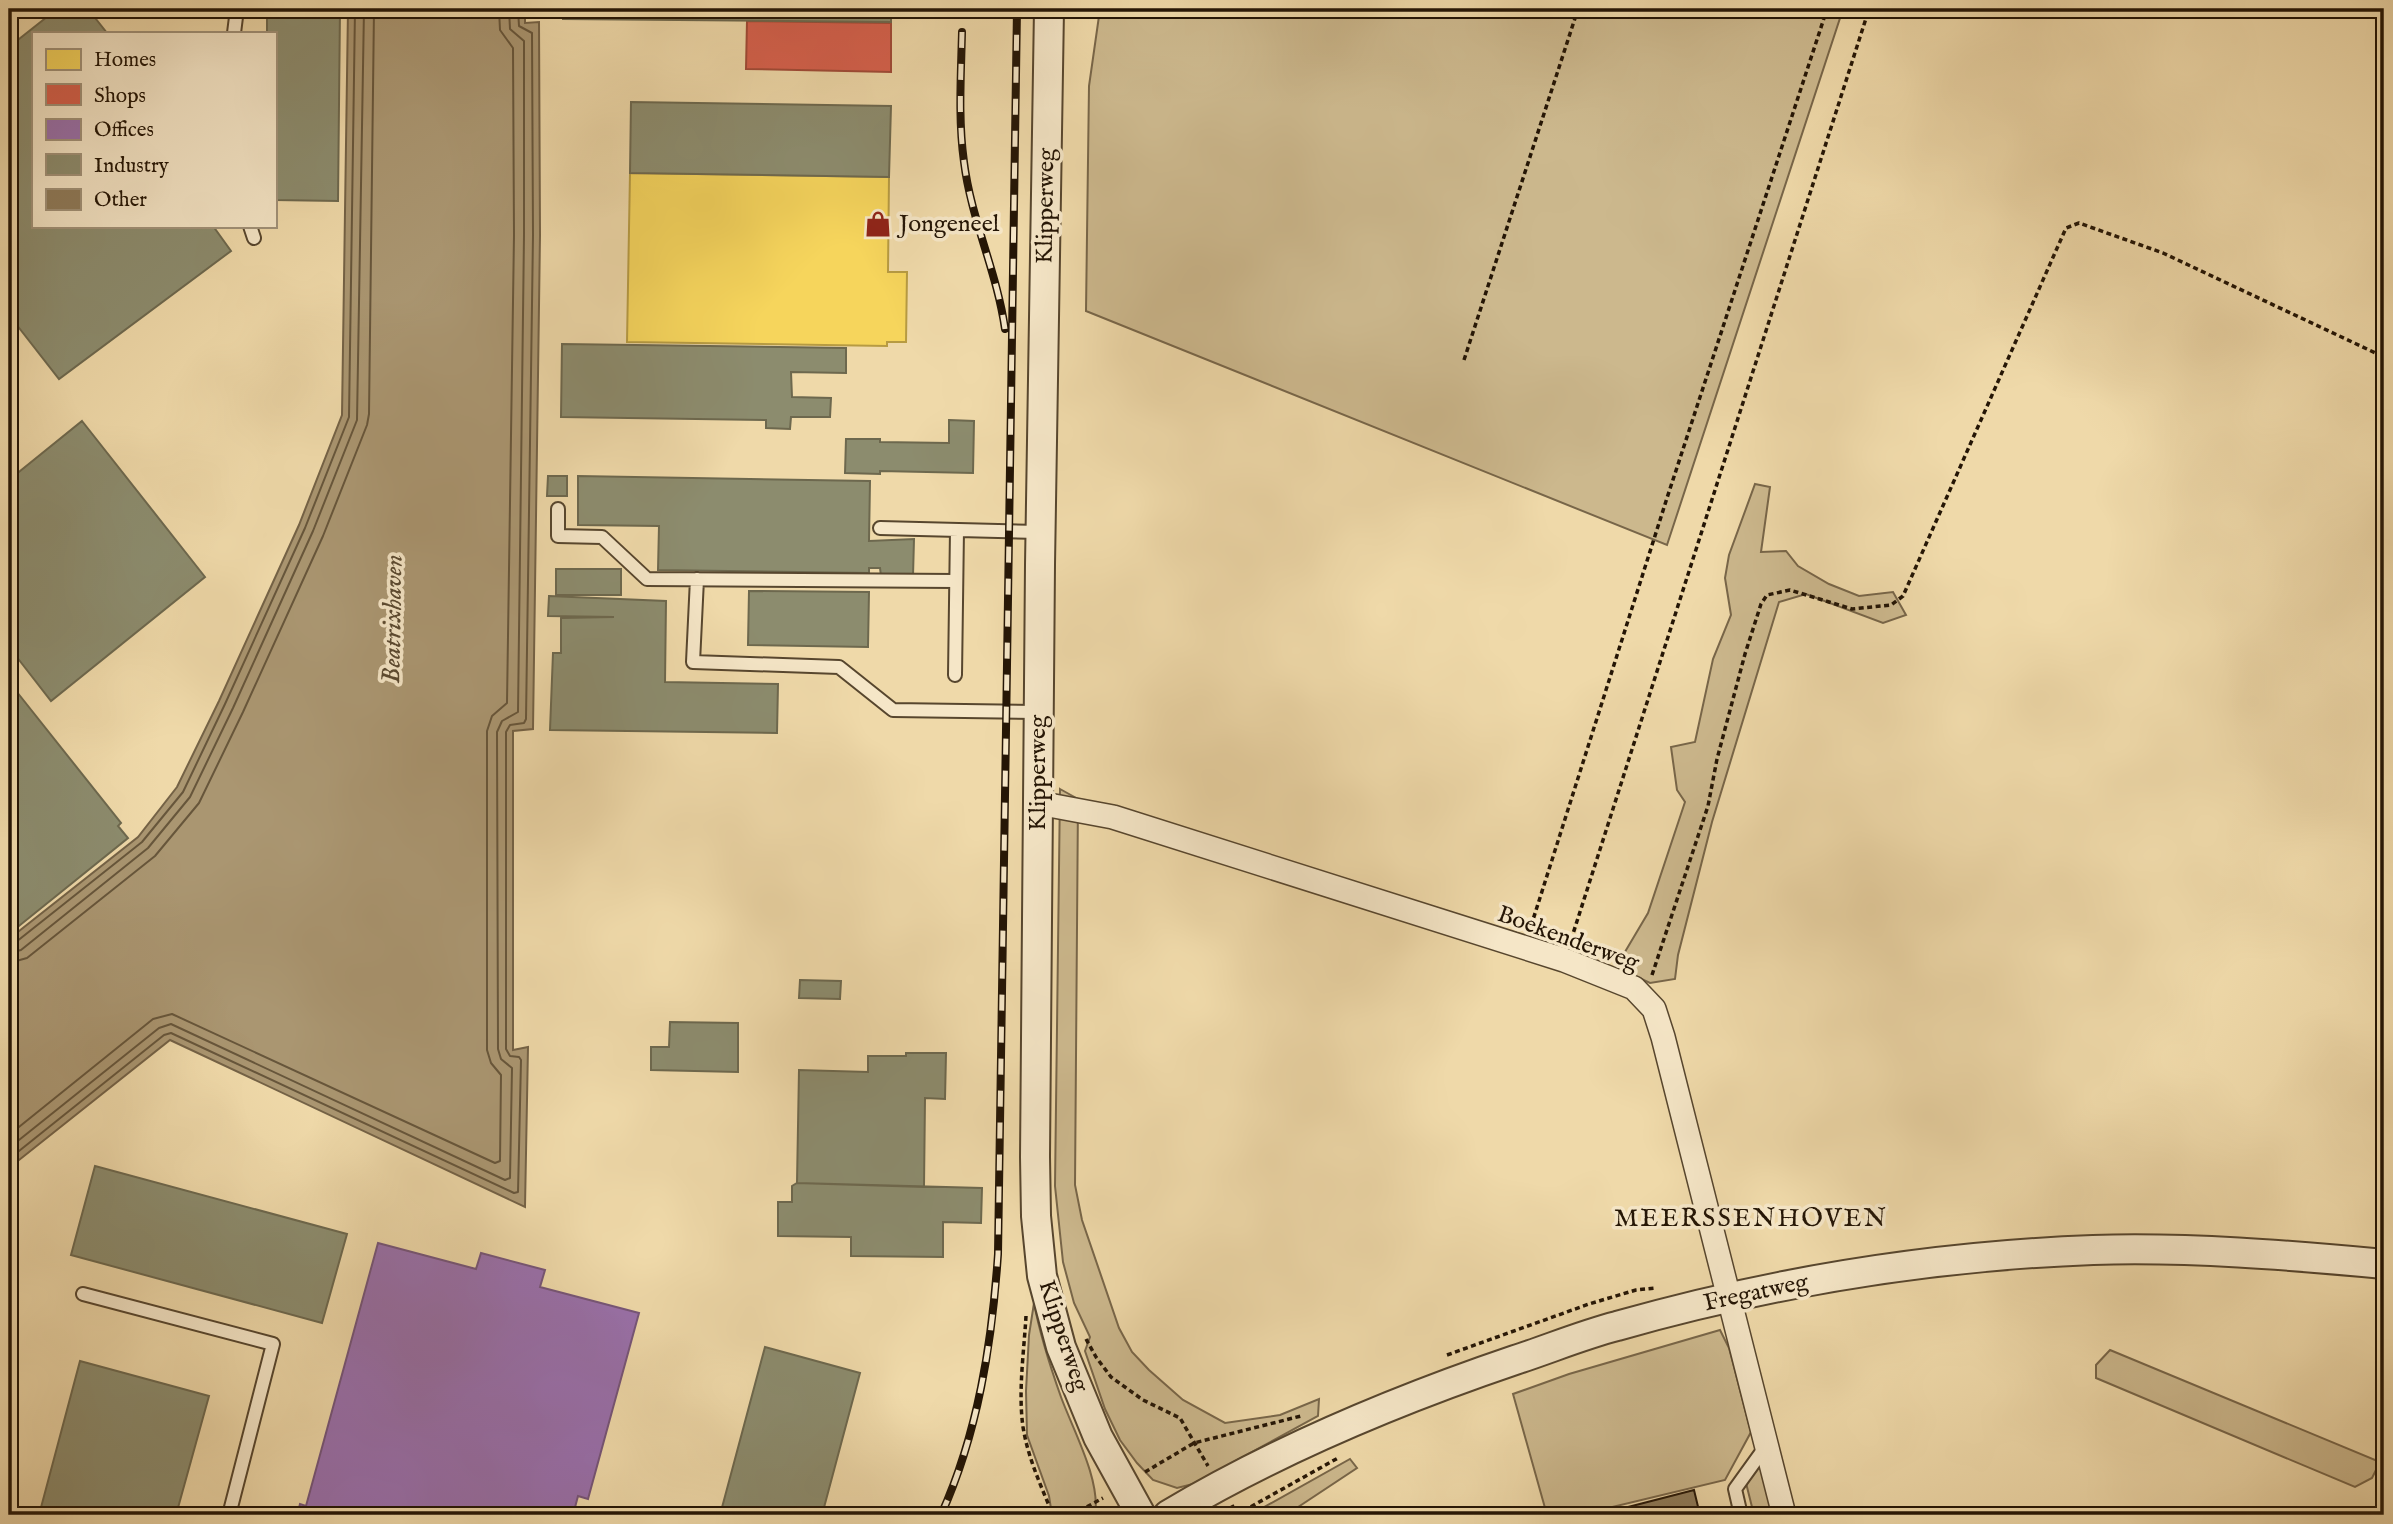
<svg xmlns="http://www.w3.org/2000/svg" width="2393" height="1524" font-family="'IM FELL English',serif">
<rect width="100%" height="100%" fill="#efd9a9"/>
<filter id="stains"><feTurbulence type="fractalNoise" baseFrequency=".00286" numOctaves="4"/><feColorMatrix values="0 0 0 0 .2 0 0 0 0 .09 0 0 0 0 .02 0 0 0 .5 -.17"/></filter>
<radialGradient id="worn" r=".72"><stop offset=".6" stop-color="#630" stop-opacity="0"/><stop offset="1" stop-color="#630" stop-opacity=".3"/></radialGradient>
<!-- green -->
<path fill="#ccb88d" stroke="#786649" stroke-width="2" d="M1100 9H1843L1667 545 1086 311 1089 86Z
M1755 484 1770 487 1761 552 1786 551 1798 566 1829 584 1859 596 1893 592 1906 615 1883 623 1806 594 1779 602 1712 822 1678 955 1675 979 1650 983 1616 967 1648 913 1685 802 1677 790 1671 747 1695 742 1713 659 1731 615 1725 578 1729 555Z
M1060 789 1078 799 1075 1185 1082 1220 1119 1328 1132 1352 1149 1370 1183 1400 1225 1423 1280 1415 1319 1399 1318 1416 1193 1484 1177 1488 1153 1480 1137 1463 1120 1440 1105 1409 1085 1351 1090 1337 1074 1303 1063 1262 1055 1186Z
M1034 1303C1040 1335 1050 1366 1061 1397 1073 1430 1101 1480 1095 1515H1052L1049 1496 1027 1435 1026 1391 1029 1335Z
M1720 1330 1729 1348 1751 1432 1725 1480 1579 1515H1547L1513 1394 1569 1374Z
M2110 1350 2380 1462 2372 1478 2355 1487 2096 1378V1365Z
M1350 1459 1357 1468 1286 1515H1250Z
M1763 1461 1777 1515H1754L1746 1483Z"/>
<!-- water -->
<path fill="#aa9671" stroke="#746246" stroke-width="2" d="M348 9H525V23L539 22 540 235 533 729 513 731V1050L528 1047 525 1207 170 1040 9 1168V939L138 837 177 787 219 701 299 525 342 415Z"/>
<!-- homes -->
<path fill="#f6d55c" stroke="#b79b42" stroke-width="2" d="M630 173 889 177 888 272H907L906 342H887V346L627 342Z"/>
<!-- shops -->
<path fill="#d6604d" stroke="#a14a37" stroke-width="2" d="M747 21 891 23V72L746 69Z"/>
<!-- offices -->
<path fill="#9970ab" stroke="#765579" stroke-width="2" d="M378 1243 476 1269 481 1253 545 1270 540 1287 639 1313 588 1499 578 1496 573 1515H297L300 1504 306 1506Z"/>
<!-- industry -->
<path fill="#8c8c6e" stroke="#6d684e" stroke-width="2" d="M57 9H88L107 33H33V226H213L231 251 59 379 9 315V47Z
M267 9H340L338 201 275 200V33H267Z
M563 9H891V22L563 19Z
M631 102 891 106 889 177 630 173Z
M562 344 846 348V373L791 372 792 397 831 398 830 417H791L790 429 766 428V420L561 417Z
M949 420 974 421 973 473 880 471V474L845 473 846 439H880V442L949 443Z
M82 421 205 577 51 701 9 647V480Z
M548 476H567V496H547Z
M578 476 870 481 869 541 914 539 913 576H881L880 568H869V573L658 570 659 526 578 525Z
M556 569H621V595H556Z
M749 591 869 592 868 647 748 645Z
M549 596 666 601 665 682 778 684 777 733 550 730 553 653H561V618L614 617 548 616Z
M9 682 121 823 118 826 128 838 9 934Z
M800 980 841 981 840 999 799 998Z
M670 1022 738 1023V1072L651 1070V1047H669Z
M906 1053H946L945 1099 925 1098 924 1187 797 1183 799 1070 868 1072V1056H906Z
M95 1166 347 1234 322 1323 71 1255Z
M797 1183 982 1188 981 1223 943 1222V1257L851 1256V1237L778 1236V1202H792V1186Z
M765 1347 860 1373 822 1515H720Z
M80 1361 209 1396 176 1515H39Z"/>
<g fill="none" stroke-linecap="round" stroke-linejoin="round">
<!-- shore -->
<path stroke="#67563b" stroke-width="2" d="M9 944 16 942 142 842 183 792 225 704 305 528 349 417 355 9
M9 953 21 950 148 848 190 797 233 708 313 531 357 420 364 9
M9 963 27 958 155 856 199 803 243 712 323 536 367 425 369 414 374 9
M9 1135 153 1019 172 1014 495 1163 500 1161 501 1075 491 1063 487 1050V731L492 716 507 703 514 235 513 48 500 30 499 9
M9 1148 159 1028 171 1024 505 1180 510 1178 512 1068 501 1059 498 1049 497 732 502 721 518 712 524 235V41L510 29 509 9
M9 1159 164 1035 171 1033 514 1193 518 1192 521 1060 519 1057 510 1056 506 1049V732L510 725 524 723 526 719 533 235 532 33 519 26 518 9"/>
</g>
<!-- building -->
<path fill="#8e7b5a" stroke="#241505" stroke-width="2" d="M1694 1490 1700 1515H1597Z"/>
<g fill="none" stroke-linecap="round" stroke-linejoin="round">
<!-- service casing -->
<g stroke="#57462e" stroke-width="16">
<path id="service" d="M234 33 237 9
M250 226 254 238
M558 509V536L602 537 647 579 956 581
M880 528 1040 532
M697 579 693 662 839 667 893 710 1039 712
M955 675 957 530
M83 1294 273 1344 229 1515
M1741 1515 1735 1489 1766 1446"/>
</g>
<!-- minor casing -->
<g stroke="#57462e" stroke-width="26">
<path id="minor" d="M1038 803 1113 817 1564 960 1634 988 1654 1009 1663 1037 1784 1515"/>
</g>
<!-- tertiary casing -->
<g stroke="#57462e" stroke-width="32">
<path id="tertiary" d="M1049 9 1040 565 1035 1157 1036 1216 1042 1276 1061 1347 1098 1437 1141 1515
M1168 1515C1277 1450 1394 1401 1515 1360 1549 1349 1582 1335 1617 1326 1772 1282 1932 1256 2093 1250 2189 1247 2288 1255 2384 1264"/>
</g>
<!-- path -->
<path stroke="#241505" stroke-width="3.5" stroke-dasharray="5 3.5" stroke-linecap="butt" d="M1464 360 1578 9
M1531 926 1667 498 1827 9
M1571 940 1869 9
M1652 975 1708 806 1717 759 1745 654 1761 604 1767 595 1790 590 1852 609 1891 605 1903 596 2066 228 2079 223 2163 253 2384 357
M1026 1316C1024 1352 1018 1391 1023 1427 1028 1458 1041 1486 1053 1515
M1086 1339 1096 1357 1111 1377 1143 1400 1180 1418 1208 1466
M1447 1355 1589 1304 1636 1290 1656 1288
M1145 1472 1194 1443 1301 1416
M1232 1505 1237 1515
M1072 1515 1103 1498
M1236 1515 1338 1458"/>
<!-- service -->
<use href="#service" stroke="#f5e6c7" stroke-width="12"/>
<!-- minor -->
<use href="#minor" stroke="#f5e6c7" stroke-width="23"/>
<!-- tertiary -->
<use href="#tertiary" stroke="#f5e6c7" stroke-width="28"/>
<!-- rail casing -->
<g stroke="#241505" stroke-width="8">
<path id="rail" d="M962 32C961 75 958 119 964 162 971 219 997 272 1005 329
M941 1515C978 1433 992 1343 998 1254L1017 9"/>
</g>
<!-- rail -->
<use href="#rail" stroke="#f5e6c7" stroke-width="5" stroke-dasharray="16" stroke-linecap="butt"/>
</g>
<!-- icons -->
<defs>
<g id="shop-bare" transform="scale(2.1)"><path d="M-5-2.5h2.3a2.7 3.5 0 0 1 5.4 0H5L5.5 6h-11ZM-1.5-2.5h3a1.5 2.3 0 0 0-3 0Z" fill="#8f2418" stroke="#f5e6c7" stroke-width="2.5" paint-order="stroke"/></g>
</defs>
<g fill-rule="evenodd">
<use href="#shop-bare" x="878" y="224"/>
</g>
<g text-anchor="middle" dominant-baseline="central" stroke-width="7" stroke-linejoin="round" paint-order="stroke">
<!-- street labels -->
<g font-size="24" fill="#241505" stroke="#f5e6c7">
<text transform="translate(1046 206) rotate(-89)">Klipperweg</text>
<text transform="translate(1038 773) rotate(-90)">Klipperweg</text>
<text transform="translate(1568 939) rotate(20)">Boekenderweg</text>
<text transform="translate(1756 1293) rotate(-12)">Fregatweg</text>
<text transform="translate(1063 1336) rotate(72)">Klipperweg</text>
</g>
<!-- poi labels -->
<g font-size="24" fill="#241505" stroke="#f5e6c7" text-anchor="start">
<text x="899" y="224">Jongeneel</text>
</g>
<!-- water labels -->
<g font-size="26" font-style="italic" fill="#5a4930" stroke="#f5e6c7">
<text transform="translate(393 619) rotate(-89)">Beatrixhaven</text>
</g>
<!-- neighbourhood labels -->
<g font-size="26" letter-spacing="2" fill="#241505" stroke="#f5e6c7">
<text x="1751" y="1218">MEERSSENHOVEN</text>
</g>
</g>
<!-- margin -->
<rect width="2393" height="1524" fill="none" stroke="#efd9a9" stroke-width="35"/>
<rect x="10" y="10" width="2372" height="1503" fill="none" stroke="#241505" stroke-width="3.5"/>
<rect x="18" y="18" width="2358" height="1489" fill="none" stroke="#241505" stroke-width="2"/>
<!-- legend -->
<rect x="32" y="32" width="245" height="196" fill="#f5e6c7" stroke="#a19279" stroke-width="2"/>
<rect x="46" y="49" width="35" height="21" fill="#f6d55c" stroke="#a19279" stroke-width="2"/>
<text x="94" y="66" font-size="21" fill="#241505">Homes</text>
<rect x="46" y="84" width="35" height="21" fill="#d6604d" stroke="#a19279" stroke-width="2"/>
<text x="94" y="102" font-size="21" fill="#241505">Shops</text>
<rect x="46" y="119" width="35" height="21" fill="#9970ab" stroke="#a19279" stroke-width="2"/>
<text x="94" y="136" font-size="21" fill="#241505">Offices</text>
<rect x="46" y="154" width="35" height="21" fill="#8c8c6e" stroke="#a19279" stroke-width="2"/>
<text x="94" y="172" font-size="21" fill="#241505">Industry</text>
<rect x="46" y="189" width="35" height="21" fill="#8e7b5a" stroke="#a19279" stroke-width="2"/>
<text x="94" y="206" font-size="21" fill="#241505">Other</text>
<rect width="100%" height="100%" filter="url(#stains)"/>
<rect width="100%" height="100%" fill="url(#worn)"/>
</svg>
